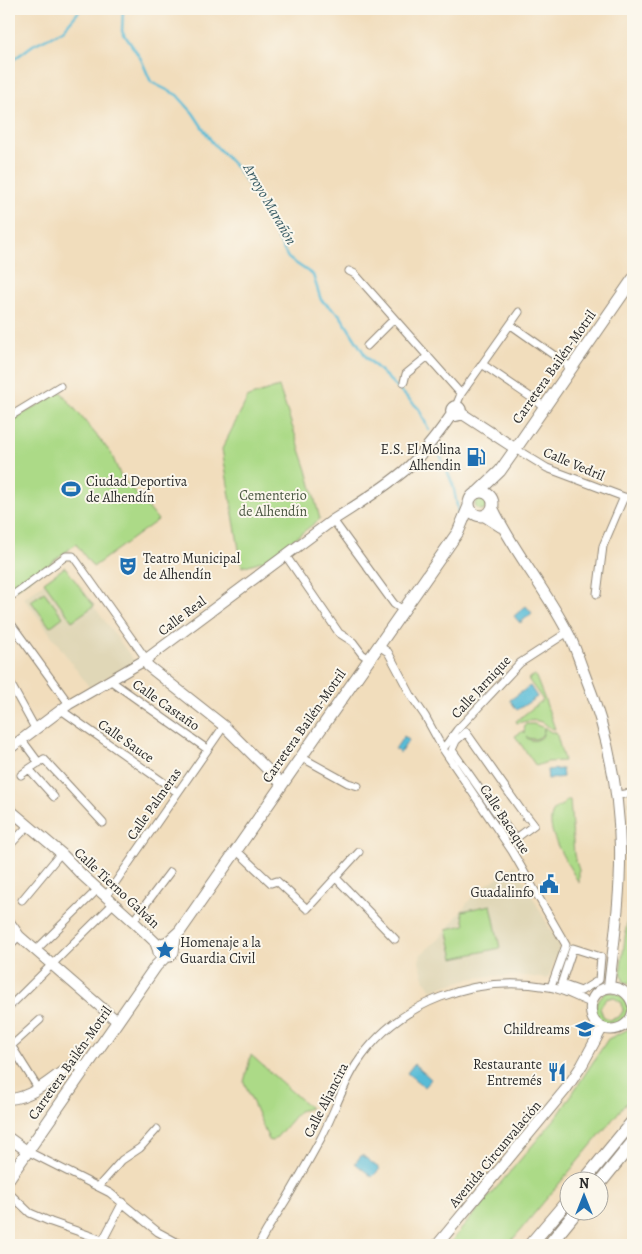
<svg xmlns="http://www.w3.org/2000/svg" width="642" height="1254" font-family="Alegreya,serif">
<rect width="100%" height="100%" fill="#fbf7ec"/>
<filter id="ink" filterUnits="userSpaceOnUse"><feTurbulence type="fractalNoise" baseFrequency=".02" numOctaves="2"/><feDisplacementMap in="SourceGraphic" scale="10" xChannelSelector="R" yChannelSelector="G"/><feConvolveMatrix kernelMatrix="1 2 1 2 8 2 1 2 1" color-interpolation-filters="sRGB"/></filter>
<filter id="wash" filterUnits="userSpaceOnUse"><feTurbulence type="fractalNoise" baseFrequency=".0096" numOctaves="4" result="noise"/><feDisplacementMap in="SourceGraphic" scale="20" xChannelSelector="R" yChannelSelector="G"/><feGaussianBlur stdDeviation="1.12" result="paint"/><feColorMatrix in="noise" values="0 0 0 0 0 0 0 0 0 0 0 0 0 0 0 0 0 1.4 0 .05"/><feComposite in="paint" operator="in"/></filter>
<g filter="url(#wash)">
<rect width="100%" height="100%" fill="#f1ddbc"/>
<!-- built -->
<path fill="#e0d7b7" d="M65 567 135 662 89 687 24 598Z
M515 865 560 947 548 979 526 976H489L468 979 431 990 425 981 419 961 421 954 439 939 475 893Z"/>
<!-- green -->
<path fill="#acda87" stroke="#6c8259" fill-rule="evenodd" d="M279 387 307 470 320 519 277 552 278 556 242 567 222 449 248 397Z
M61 392 111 453 121 477 143 501 158 520 93 567 76 544 15 590 9 581V422Z
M475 504a6 6 0 1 1 12 0a6 6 0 1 1-12 0Z
M65 567 94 606 72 621 44 582Z
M44 592 63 617 50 627 31 601Z
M535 675 545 700 555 729C550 729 548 726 544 723 536 719 526 721 517 723L516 721 543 700 528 679Z
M525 724H534L544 728C543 739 535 741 526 737 531 742 537 741 542 737L545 728 551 732H556L564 761 547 762 536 766 515 736 523 731 524 733Z
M633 799V984L624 982C618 971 623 957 624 945 631 895 634 850 630 800Z
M567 800H570L574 855 579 870V883C570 867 543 830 553 812 557 805 565 806 567 800Z
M491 905 500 948 454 958 447 929 465 925 462 911Z
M608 992C615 992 620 994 625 1000 640 1018 603 1037 596 1015 595 1012 596 1007 596 1003L603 994ZM613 997 622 1003 623 1011 619 1017 609 1020 603 1016 600 1008 606 999Z
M633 1027V1095L508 1245H448L559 1114 608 1039Z
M251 1055 310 1108 299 1111 276 1138 272 1141 269 1140 244 1082Z"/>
<!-- water -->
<path fill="#58bcd7" stroke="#427481" d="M526 606 532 613 520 623 514 616Z
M530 686 537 697 517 710 510 700Z
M404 736 409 740 400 753 395 749Z
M562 769 563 777 548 779 547 770Z
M414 1064 431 1079 424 1087 407 1073Z
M362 1155 380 1169 372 1177 355 1163Z"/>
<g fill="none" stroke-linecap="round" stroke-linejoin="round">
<!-- stream -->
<path stroke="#58bcd7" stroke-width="2.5" d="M122 9 123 11 122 31 141 59 151 82 177 95 193 113 212 142 236 167 253 191 288 258 313 275 321 300 340 315 367 358 419 409 429 430
M9 63 33 45 63 30 81 9
M435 443 453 485 459 516"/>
</g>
</g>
<g filter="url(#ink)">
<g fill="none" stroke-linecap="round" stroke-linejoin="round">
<!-- street casing -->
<g stroke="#8e8474" stroke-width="9">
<path id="street" d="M349 271 355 274 461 394
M511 325 572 368
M367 346 394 319
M482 364 545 407
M404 382 406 374 428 356
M456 406 461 394 519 312
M9 417 60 386
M516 449 547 468 624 497 633 498
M333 520 394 604 403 610
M286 556 339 633 353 642 362 654 369 659
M597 594 603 546 624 497
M9 598 66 556H73L144 656 145 660
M9 621 69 704
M379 646 388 652 412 697 425 716 443 749 512 851 566 945 551 987
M9 681 36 730
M111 681 207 749
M61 710 177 792
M466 732 526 817 527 816 534 825 515 839 452 750 456 741Z
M22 740 39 763
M443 749 457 730 520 663 568 632
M301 757 348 783 358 786
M21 775 29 769
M616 795 633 793
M54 797 29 769 44 759 103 823
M9 846 29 825
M236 850 271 883 277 881 307 909 359 852
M336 878 395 939
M106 896 224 726
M22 900 61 853
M133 921 170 872
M9 946 19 936
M573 948 601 957 599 980 581 991 561 984Z
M36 950 95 892
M9 1007 111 906
M9 1042 38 1088
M9 1048 40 1020
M27 1151 110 1193 158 1232 182 1245
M98 1187 122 1160 140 1148 157 1129
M9 1193 30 1213 51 1222 117 1245
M103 1240 123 1202
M259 1245C266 1229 277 1215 286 1200 298 1180 309 1160 320 1140 333 1116 341 1089 356 1065 397 1001 476 974 549 987 563 989 577 998 591 1003"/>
</g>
<!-- secondary casing -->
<g stroke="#8e8474" stroke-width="12">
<path id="secondary" d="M451 411a5 5 0 1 1 10 0a5 5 0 1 1-10 0Z
M461 413 516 449
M493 508C513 551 545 588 567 631 574 643 578 657 583 670 606 727 619 786 620 847 621 894 614 941 609 987
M484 516 501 527
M145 660 148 666 224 726 282 784
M9 749 69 704 145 660 333 520C357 505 382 489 404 471 422 455 439 433 452 414
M9 809 61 853 81 874 133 921 155 942 158 950
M9 922 19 936 117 1021
M633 1005C625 978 588 984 591 1011 593 1036 628 1035 633 1012
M9 1099C32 1098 53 1078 71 1065H79L84 1070
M9 1138 27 1151
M437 1245 566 1089 582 1065 602 1028"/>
</g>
<!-- primary casing -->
<g stroke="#8e8474" stroke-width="13">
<path id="primary" d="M469 504a12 12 0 1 1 24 0a12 12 0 1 1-24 0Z
M478 492 500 471 512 454 633 279
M167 943 180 931 458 532 469 506
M172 948 169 944 164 943 159 948V953L163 957 170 956 173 952 175 937
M9 1178 156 966 165 957"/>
</g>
<!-- highway casing -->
<g stroke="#8e8474" stroke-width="14">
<path id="highway" d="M583 1182 633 1121
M600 1183 633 1142
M530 1245 570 1198
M549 1245 576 1212"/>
</g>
<!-- street -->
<use href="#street" stroke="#fff" stroke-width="7"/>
<!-- secondary -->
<use href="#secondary" stroke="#fff" stroke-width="10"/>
<!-- primary -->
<use href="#primary" stroke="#fff" stroke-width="11"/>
<!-- highway -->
<use href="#highway" stroke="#fff" stroke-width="12"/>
</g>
</g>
<!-- icons -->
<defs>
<g id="fuel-bare" transform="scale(1.5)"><path d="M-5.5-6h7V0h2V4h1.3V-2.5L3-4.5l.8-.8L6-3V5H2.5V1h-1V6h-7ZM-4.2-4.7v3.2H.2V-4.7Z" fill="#1f6fb2" stroke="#fbf7ec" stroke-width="2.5" paint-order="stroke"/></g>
<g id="stadium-bare" transform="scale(1.5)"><path d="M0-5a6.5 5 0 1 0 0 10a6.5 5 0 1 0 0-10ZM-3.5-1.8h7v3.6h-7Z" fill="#1f6fb2" stroke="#fbf7ec" stroke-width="2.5" paint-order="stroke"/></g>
<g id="theatre-bare" transform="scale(1.5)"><path d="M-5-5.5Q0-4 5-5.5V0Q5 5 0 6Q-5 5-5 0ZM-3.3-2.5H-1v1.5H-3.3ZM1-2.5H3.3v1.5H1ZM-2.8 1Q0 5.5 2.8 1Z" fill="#1f6fb2" stroke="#fbf7ec" stroke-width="2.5" paint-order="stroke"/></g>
<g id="civic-bare" transform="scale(1.5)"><path d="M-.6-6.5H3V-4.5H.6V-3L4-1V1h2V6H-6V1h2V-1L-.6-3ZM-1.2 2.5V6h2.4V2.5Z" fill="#1f6fb2" stroke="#fbf7ec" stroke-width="2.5" paint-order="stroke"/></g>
<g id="sight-bare" transform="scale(1.5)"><path d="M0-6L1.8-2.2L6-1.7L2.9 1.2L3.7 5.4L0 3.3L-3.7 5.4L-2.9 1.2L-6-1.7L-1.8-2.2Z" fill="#1f6fb2" stroke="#fbf7ec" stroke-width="2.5" paint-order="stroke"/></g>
<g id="school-bare" transform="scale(1.5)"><path d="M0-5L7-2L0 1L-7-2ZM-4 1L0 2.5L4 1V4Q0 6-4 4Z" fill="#1f6fb2" stroke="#fbf7ec" stroke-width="2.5" paint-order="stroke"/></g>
<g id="restaurant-bare" transform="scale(1.5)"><path d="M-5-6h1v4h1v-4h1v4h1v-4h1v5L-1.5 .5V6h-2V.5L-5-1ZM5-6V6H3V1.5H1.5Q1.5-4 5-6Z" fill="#1f6fb2" stroke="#fbf7ec" stroke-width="2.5" paint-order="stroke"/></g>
</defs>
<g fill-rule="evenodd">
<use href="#fuel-bare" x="476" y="457"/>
<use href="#stadium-bare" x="71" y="489"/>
<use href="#theatre-bare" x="128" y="566"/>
<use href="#civic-bare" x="549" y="884"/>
<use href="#sight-bare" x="165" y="950"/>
<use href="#school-bare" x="585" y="1029"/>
<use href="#restaurant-bare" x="557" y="1072"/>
</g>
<g text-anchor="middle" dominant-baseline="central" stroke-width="4" stroke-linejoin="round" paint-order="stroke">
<!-- street labels -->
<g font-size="14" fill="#2b2b2b" stroke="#fbf7ec">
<text transform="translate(554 367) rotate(-55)">Carretera Bailén-Motril</text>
<text transform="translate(574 464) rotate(23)">Calle Vedril</text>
<text transform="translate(182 616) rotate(-37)">Calle Real</text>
<text transform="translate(481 687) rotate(-47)">Calle Jarnique</text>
<text transform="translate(166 705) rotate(35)">Calle Castaño</text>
<text transform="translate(304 726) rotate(-55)">Carretera Bailén-Motril</text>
<text transform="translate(126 741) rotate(35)">Calle Sauce</text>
<text transform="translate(154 804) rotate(-55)">Calle Palmeras</text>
<text transform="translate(505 819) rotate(57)">Calle Bacaque</text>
<text transform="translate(117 888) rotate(43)">Calle Tierno Galván</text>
<text transform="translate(70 1063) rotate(-55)">Carretera Bailén-Motril</text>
<text transform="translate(326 1100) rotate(-63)">Calle Aljancira</text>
<text transform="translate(495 1154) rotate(-50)">Avenida Circunvalación</text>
</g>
<!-- poi labels -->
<g font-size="14" fill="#2b2b2b" stroke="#fbf7ec" text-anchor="end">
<text x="461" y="449">E.S. El Molina<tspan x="461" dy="16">Alhendin</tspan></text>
<text x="86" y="481" text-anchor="start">Ciudad Deportiva<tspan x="86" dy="16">de Alhendín</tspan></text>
<text x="143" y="558" text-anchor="start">Teatro Municipal<tspan x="143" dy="16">de Alhendín</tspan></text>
<text x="534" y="876">Centro<tspan x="534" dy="16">Guadalinfo</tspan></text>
<text x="180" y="942" text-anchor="start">Homenaje a la<tspan x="180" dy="16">Guardia Civil</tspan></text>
<text x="570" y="1029">Childreams</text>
<text x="542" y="1064">Restaurante<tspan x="542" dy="16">Entremés</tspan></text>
</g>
<!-- park labels -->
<g font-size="14" fill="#4b5742" stroke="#fbf7ec">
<text x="273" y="495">Cementerio<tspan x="273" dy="16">de Alhendín</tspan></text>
</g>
<!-- water labels -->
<g font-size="15" font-style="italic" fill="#3b5e67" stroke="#fbf7ec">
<text transform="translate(270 204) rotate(60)">Arroyo Marañón</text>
</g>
</g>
<!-- margin -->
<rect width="642" height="1254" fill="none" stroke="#fbf7ec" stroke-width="30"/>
<!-- north arrow -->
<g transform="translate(584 1196)"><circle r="24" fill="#fbf7ec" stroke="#a8a59f"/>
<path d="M0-4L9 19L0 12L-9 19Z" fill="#1f6fb2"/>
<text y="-8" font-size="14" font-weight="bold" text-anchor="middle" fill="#2b2b2b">N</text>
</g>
</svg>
